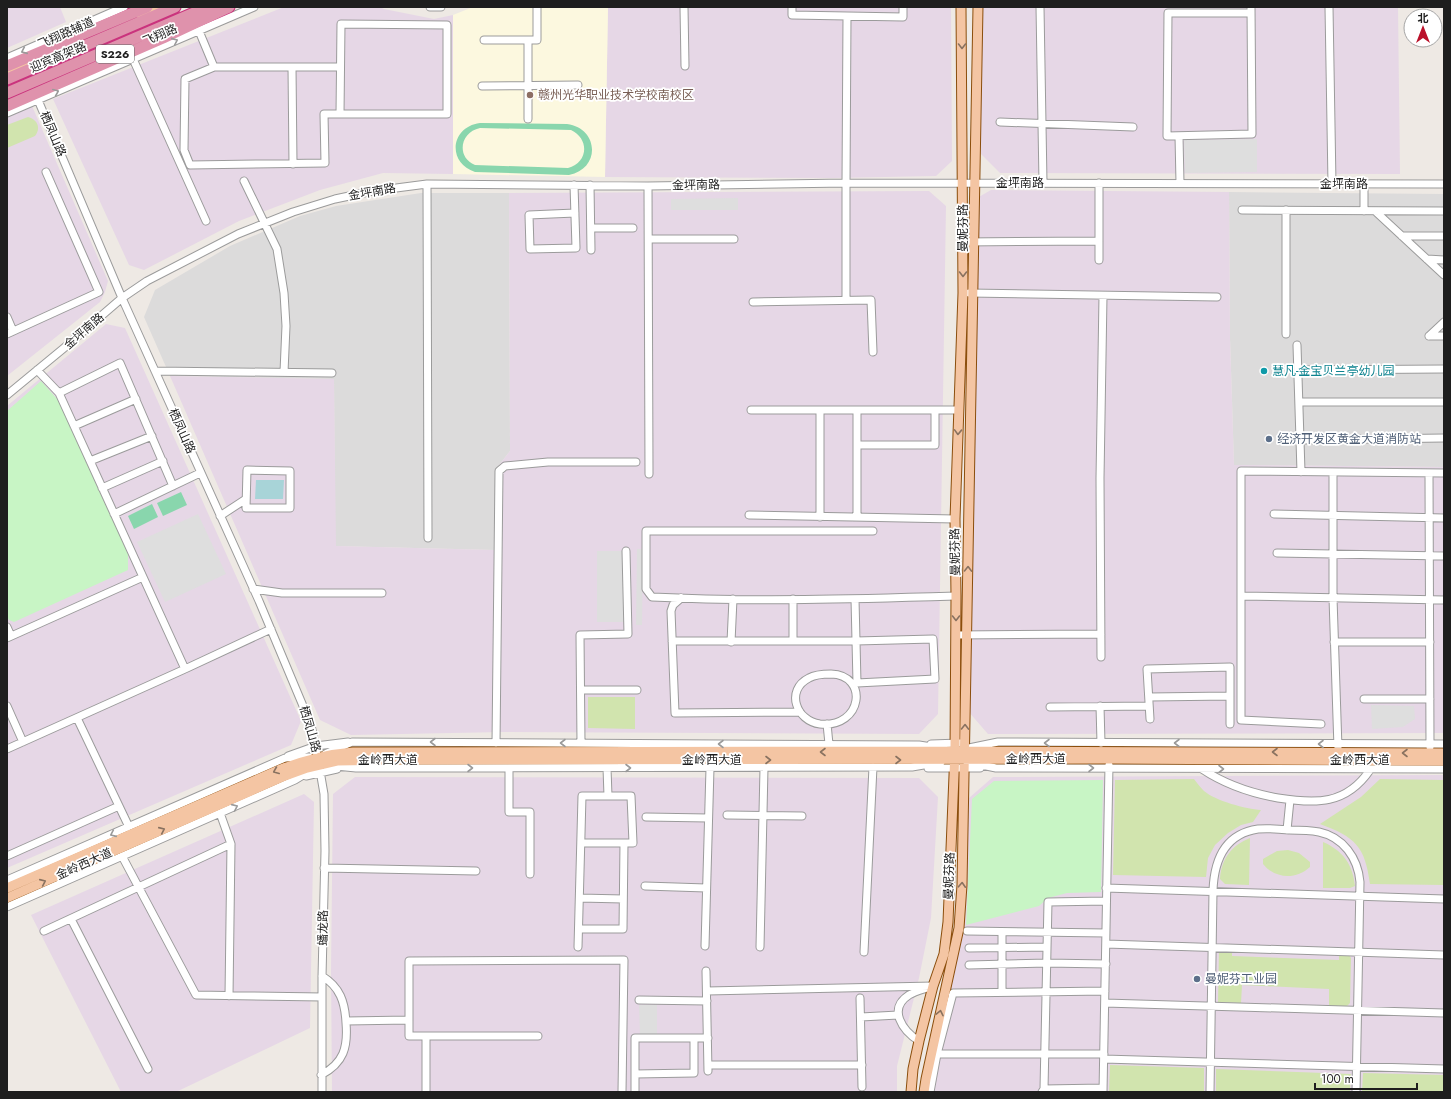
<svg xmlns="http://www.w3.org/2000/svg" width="1451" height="1099" font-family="Jost,'Noto Sans SC',sans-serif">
<rect width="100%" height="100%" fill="#eee9e4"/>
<!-- residential -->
<path fill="#dcdbdb" d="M1229 192 1444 194V467L1234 465 1230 338Z
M421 193H509L510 451 496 469 495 550 335 546 334 379 170 376 144 317 155 290 230 246 300 216 336 206Z"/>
<!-- industrial -->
<path fill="#e6d7e6" d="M7 7H60L66 22 7 48Z
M284 7H380L384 9 434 19 453 15V174L383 173 320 190 239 221 144 270 129 265 53 99Z
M608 7H951L952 161 936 176 833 178 605 177Z
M981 7H1398L1400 174 1000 173 981 154Z
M32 106 108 281 105 292 100 302 7 376V116Z
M991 190 1229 192 1230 338 1234 465 1444 467V733L988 734 968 711 977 198Z
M929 191 946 206 938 714 919 734 503 732 351 735 320 720 170 376 334 379 336 546 495 550 496 469 510 451 509 193Z
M106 324 125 328 301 721 291 745 7 868V406Z
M1444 775V1092H927L937 1033 964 926 969 798 993 777Z
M355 777 919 778 938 797 931 918 919 978 897 1066V1092H332L331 971 333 794Z
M304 794 314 802 310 1028 176 1092H121L31 915Z"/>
<!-- education -->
<path fill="#fcf8df" d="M473 7H608L605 177 453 174V15Z"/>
<!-- grass -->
<path fill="#d1e4ae" d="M28 117C38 120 41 128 35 136L7 148V125Z
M588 697H635V729L588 728Z
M1194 779C1197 783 1200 787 1204 791 1216 801 1246 809 1261 810L1253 822 1241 825 1228 833 1215 845 1208 858 1206 877 1113 875 1115 780Z
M1380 779 1444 780V885L1370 884C1365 846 1355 837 1320 824L1361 797Z
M1250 838 1249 885 1225 884 1220 879C1221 859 1232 845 1250 838Z
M1323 842C1342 850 1353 864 1355 886L1350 888H1323Z
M1288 850 1299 853 1310 862V867C1296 880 1275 879 1263 864V859L1277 851Z
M1219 950H1232V956L1339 960V955H1349L1351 958 1350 1003 1347 1006H1329V989L1242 985 1241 1003 1218 1002Z
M1110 1065 1204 1068V1092H1109Z
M1216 1069 1351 1074 1350 1092H1216Z
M1363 1073 1444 1075V1092H1362Z"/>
<!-- park -->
<path fill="#c8f5c5" d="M41 381 59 401 128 553V570L14 622 9 620 7 616V411Z
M1103 780 1101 892 1067 893 1048 898 1039 906 966 925 972 799 994 781Z"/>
<!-- pitch -->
<path fill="#89d6ad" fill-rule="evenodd" d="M480 123 567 124C599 128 601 169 569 175L475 172C447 163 450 127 480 123ZM480 128 571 130C590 139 588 163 568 168L475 165C456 157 460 132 480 128Z
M181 492 187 505 163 516 157 503Z
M152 504 158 517 134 529 128 516Z"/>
<!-- parking -->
<path fill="#dedede" d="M1257 139V172L1185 173 1184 140Z
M738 198V210H671V199Z
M198 514 226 574 165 602 137 542Z
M637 549H643L642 625H636Z
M597 551H624V622H597Z
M1371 705 1414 706 1415 719 1403 727 1372 729Z
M639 1005H657V1036H640Z"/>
<!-- water -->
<path fill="#a8d4d8" d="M256 480H284L283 499H255Z"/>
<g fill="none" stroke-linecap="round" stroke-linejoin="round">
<!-- minor casing -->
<g stroke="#9b9b9b" stroke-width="9">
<path id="minor" d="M430 7H441
M684 7 685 66
M792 7V15L903 17V7
M1040 7 1043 183
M1329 7 1332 184
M1251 13H1168L1167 136 1252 134 1251 7
M199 31 214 67
M484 40H537V7
M528 40V119
M7 58 124 7
M133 59 206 221
M292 67 293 164
M482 86 578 85
M38 100 122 298 259 601 311 725 319 765 324 794 325 851 322 977V1092
M7 113 254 7
M340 114 341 24 447 25V114H324L325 163 190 165 184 150 185 79 214 67H340
M1000 122 1133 127
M1179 136 1180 183
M244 181 277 249 284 293 286 326 284 372
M1099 183V260
M427 184 428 538
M1364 184V211
M574 185 576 248 530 249 529 215 575 213
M590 185 591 250
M648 186 649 474
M1242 210 1444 211
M1286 210V334
M1375 211 1444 275
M591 228H633
M1402 236H1444
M649 239H734
M963 242 1099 241
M1427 259 1444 260
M969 293 1217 297
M846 300V183L847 17
M753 302 871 300 873 352
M7 317 13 331
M7 334 99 292 46 172
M1429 336 1444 322
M1429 336H1444
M1297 345 1301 472
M37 370 59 393 185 669
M1298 370 1444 369
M155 371 332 373
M59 393 120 363 173 486
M7 395 64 348 122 298 147 281 238 234 293 212 335 199 373 191 427 184 648 186 846 183 1444 184
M1299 402H1444
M751 410H959
M820 410V517
M857 410V517
M74 426 136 399
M1300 440 1444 438
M857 445H935V410
M90 461 152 436
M247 470 290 471V508H246Z
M1333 472V598L1338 748
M1429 473 1430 747
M102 488 163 461
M114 514 200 473
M1274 514 1444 518
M749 515 955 519
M220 516 246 499
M873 531H646V589L652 597C754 602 855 599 956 596
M1277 553 1444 556
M253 589 282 593H382
M1241 596 1444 600
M681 598 673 605 671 611 675 713 800 712
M793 599V641
M855 599 857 683
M7 627 11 636
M956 635 1101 634
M7 638 143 577
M672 641H856L933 639 935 679 857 683 853 685
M731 642 733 599
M1334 642H1430
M1101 657 1100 478 1103 296
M831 674C869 675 863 728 820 724 796 721 785 690 809 678 816 674 824 674 831 674Z
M581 690H637
M1149 697 1230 696
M1364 699H1430
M7 706 23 742
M1100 706 1101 743
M1050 707 1149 706
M77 718 129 827
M1150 719 1147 669 1230 667V724
M827 724 829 744
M1321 724 1241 720V471L1444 473
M496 743 499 471 505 466 548 462H636
M581 743 580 635 628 634 626 551
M931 744 960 743
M969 748 998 742 1444 744
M7 749 185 669 271 629
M325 754 352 742 919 745 938 748
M288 756 316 746 348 742
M967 762 996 768 1444 769
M326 765 356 768 912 767 941 762
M509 768V812H530V874
M607 768 608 796
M928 768H980
M1202 769C1226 785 1250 793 1278 798 1316 804 1346 805 1370 770
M306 776 337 769
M220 813 231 844 229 996
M727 815 802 816
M646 817 708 818
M1287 830 1290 800
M7 856 119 806
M122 856 196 995 322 997
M324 868 476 871
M7 880 285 758 309 757
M645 886 706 888
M1106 888 1444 899
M580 898 623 899
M7 907 295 780 313 769
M71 919 148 1069
M579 929H623L624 843
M44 931 231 844
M967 931 1106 933
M1002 932V992
M1106 944 1444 955
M705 946 710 768
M578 947 582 796H631L633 843H581
M760 947 764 768
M969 948 1047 947
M864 952 873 767
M969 965 1047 963 1106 964
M706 971 708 1071
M707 991 933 986
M860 998 862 1087
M639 1000 707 1001
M1105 1003 1444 1013
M861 1017 898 1015
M346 1021 409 1020
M426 1036V1092
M538 1036H409V961L624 960 622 1092
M919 1041C903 1031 887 1009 909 995 914 992 921 990 927 988
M937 1054H1104
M1104 1059 1444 1069
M708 1065H862
M635 1074 694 1073V1038
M321 1075C344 1063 348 1047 346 1023 345 1002 340 987 322 976
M1044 1089 1103 1088
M635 1092V1038H708
M930 1092 937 1054 953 993 1105 991
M1042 1092 1044 1089 1048 902 1106 901
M1103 1092 1109 765
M1210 1092 1213 891C1214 861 1224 834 1258 829 1268 828 1279 829 1289 830 1299 830 1309 830 1319 832 1343 837 1358 858 1360 882L1356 1092"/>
</g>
<!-- major casing -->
<g stroke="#8b4e0c" stroke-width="11">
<path id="major" d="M140 14 157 7
M7 72 31 62
M7 888 281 769C305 760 328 754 353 752L965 751 1444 753
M7 898 285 776 307 768 337 761 397 760 1109 759 1444 761
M911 1092 913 1069 919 1041 933 986 944 954 948 922 955 751 956 596 955 519 963 293 961 7
M924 1092 926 1079 959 928 962 885 978 7"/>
</g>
<!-- highway casing -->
<g stroke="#ca337d" stroke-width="13">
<path id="highway" d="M7 66 147 7
M7 79 175 7
M7 93 208 7
M7 106 163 38 229 7"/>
</g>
<!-- minor -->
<use href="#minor" stroke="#fff" stroke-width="7"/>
<!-- major -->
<use href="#major" stroke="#f4c5a3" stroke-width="9"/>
<!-- highway -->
<use href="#highway" stroke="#df92ac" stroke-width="11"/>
</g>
<!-- one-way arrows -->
<defs><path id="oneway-chevron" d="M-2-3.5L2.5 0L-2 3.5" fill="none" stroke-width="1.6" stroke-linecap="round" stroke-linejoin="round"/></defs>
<g stroke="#9a9a9a">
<use href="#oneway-chevron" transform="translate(175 41) rotate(-24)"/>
<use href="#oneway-chevron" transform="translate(24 51) rotate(156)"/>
<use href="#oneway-chevron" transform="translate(56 92) rotate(-23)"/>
<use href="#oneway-chevron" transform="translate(433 742) rotate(-180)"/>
<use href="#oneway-chevron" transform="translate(563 743) rotate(-180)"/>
<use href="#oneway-chevron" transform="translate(1047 743) rotate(-180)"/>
<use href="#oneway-chevron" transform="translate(1177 743) rotate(-180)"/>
<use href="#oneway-chevron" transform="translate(721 744) rotate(-180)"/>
<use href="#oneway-chevron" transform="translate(1321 744) rotate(-180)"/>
<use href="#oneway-chevron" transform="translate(470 768)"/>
<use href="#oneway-chevron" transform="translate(628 768)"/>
<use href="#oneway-chevron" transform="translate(1091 768)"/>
<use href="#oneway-chevron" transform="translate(1221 769)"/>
<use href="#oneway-chevron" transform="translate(235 807) rotate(-24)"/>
<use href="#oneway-chevron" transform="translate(113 834) rotate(156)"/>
</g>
<g stroke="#897260">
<use href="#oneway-chevron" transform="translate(962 46) rotate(90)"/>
<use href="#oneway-chevron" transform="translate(963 274) rotate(90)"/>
<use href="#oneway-chevron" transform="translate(958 432) rotate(92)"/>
<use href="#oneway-chevron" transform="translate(968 569) rotate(-89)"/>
<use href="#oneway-chevron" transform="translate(956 618) rotate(90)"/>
<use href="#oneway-chevron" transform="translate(965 727) rotate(-89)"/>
<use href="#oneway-chevron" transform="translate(823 752) rotate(180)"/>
<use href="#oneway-chevron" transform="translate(1275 752) rotate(-180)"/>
<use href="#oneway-chevron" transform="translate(1405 753) rotate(-180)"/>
<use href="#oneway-chevron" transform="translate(768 760)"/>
<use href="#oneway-chevron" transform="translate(898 760)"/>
<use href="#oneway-chevron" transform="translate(276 771) rotate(157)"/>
<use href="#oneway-chevron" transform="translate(162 830) rotate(-24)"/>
<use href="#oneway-chevron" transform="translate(43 882) rotate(-24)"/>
<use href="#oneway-chevron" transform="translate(962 885) rotate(-87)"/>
<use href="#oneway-chevron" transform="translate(940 1013) rotate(-78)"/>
</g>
<!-- markers -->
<circle fill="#8d6e63" stroke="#fff" stroke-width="1.5" cx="530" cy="95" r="4"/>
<circle fill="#0f9aa8" stroke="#fff" stroke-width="1.5" cx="1264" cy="371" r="4"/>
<g fill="#5c6f8a" stroke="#fff" stroke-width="1.5">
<circle cx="1269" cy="439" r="4"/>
<circle cx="1197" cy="979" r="4"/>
</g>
<g text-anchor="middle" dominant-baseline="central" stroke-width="3.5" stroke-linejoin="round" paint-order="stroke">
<!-- shield labels -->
<rect fill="#fff" stroke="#626262" stroke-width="1" x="96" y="45" width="38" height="18" rx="3"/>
<g font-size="11" font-weight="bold" fill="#1e1e1e">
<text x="115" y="54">S226</text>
</g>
<!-- street labels -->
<g font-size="12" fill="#1e1e1e" stroke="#fff">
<text transform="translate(66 33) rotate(-24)">飞翔路辅道</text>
<text transform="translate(160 35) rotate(-23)">飞翔路</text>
<text transform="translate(58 57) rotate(-23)">迎宾高架路</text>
<text transform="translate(53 134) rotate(67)">栖凤山路</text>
<text x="1020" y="183">金坪南路</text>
<text x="1344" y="184">金坪南路</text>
<text transform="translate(696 185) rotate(-1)">金坪南路</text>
<text transform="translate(372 192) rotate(-10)">金坪南路</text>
<text transform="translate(963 228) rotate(-90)">曼妮芬路</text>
<text transform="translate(84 331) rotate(-41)">金坪南路</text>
<text transform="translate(182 431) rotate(66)">栖凤山路</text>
<text transform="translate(955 552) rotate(-91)">曼妮芬路</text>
<text transform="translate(310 729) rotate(74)">栖凤山路</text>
<text x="1036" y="759">金岭西大道</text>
<text x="388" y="760">金岭西大道</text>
<text x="712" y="760">金岭西大道</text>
<text x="1360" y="760">金岭西大道</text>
<text transform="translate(84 864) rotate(-24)">金岭西大道</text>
<text transform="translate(949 876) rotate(-88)">曼妮芬路</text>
<text transform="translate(323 928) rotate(-89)">蟠龙路</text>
</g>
<!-- education labels -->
<g font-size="12" fill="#785e54" stroke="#fff" text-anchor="start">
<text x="538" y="95">赣州光华职业技术学校南校区</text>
</g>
<!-- culture labels -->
<g font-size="12" fill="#0d838f" stroke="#fff" text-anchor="start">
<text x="1272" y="371">慧凡-金宝贝兰亭幼儿园</text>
</g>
<!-- service labels -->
<g font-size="12" fill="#4e5e75" stroke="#fff" text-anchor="start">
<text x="1277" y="439">经济开发区黄金大道消防站</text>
<text x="1205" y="979">曼妮芬工业园</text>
</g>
</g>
<!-- border -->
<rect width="1451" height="1099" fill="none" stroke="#1e1e1e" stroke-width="16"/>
<!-- north arrow -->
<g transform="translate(1423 28)"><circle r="19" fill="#ffffff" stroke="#a5a5a5"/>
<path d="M0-3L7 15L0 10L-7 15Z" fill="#ba112a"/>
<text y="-6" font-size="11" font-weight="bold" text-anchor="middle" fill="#1e1e1e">北</text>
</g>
<!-- scale -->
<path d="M1315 1083v6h102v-6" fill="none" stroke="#1e1e1e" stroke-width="2"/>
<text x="1321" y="1083" font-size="12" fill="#1e1e1e" stroke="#ffffff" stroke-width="3" paint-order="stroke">100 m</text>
</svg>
